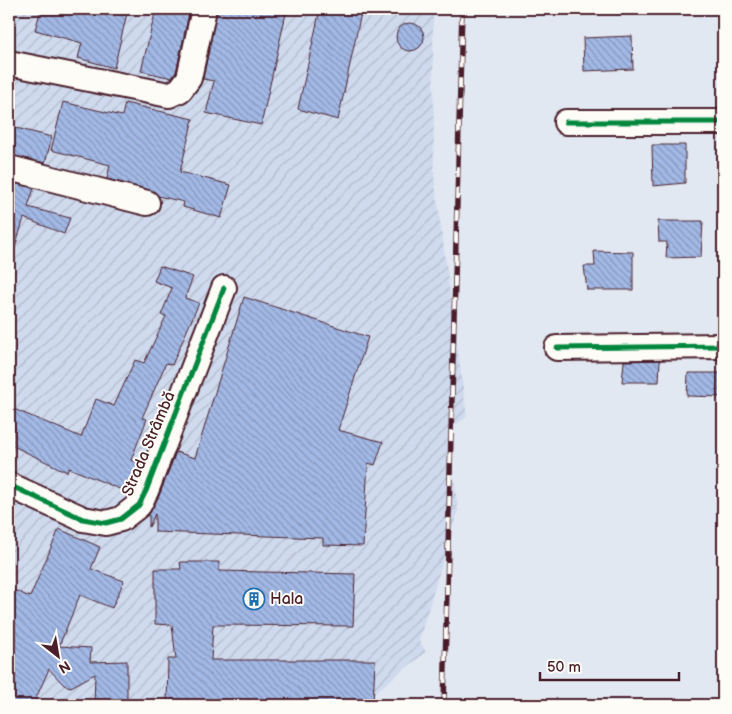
<svg xmlns="http://www.w3.org/2000/svg" width="732" height="714" font-family="'Balsamiq Sans',sans-serif">
<defs>
<pattern id="industrial-furrows" width="10" height="10" patternUnits="userSpaceOnUse" patternTransform="scale(1.25)"><rect width="10" height="10" fill="#cfdaee"/><path d="M-1 1l2-2M0 10L10 0M9 11l2-2" fill="none" stroke="#b3bbcc"/></pattern>
<pattern id="building-back-hatch" width="6" height="6" patternUnits="userSpaceOnUse" patternTransform="scale(1.25)"><rect width="6" height="6" fill="#a2b9e6"/><path d="M-1 5l2 2M0 0l6 6M5-1l2 2" fill="none" stroke="#8696bb"/></pattern>
</defs>
<rect width="100%" height="100%" fill="#e2e8f2"/>
<filter id="ink" filterUnits="userSpaceOnUse"><feTurbulence type="fractalNoise" baseFrequency=".02" numOctaves="2"/><feDisplacementMap in="SourceGraphic" scale="10" xChannelSelector="R" yChannelSelector="G"/><feConvolveMatrix kernelMatrix="1 2 1 2 8 2 1 2 1" color-interpolation-filters="sRGB"/></filter>
<g filter="url(#ink)">
<!-- industrial -->
<path fill="url(#industrial-furrows)" d="M9 9H433L434 176 467 417 455 425 450 445 458 510 419 640 426 652 359 705H9Z"/>
<!-- building -->
<path fill="url(#building-back-hatch)" stroke="#4a1f2b" d="M41 9H128L114 68 78 58 82 43 35 30Z
M156 9H190L176 72 172 78 141 71Z
M217 9H287L261 125 206 113 214 81 203 79Z
M320 9H342L361 13 338 120 298 109Z
M396 37a14 14 0 1 1 28 0a14 14 0 1 1-28 0Z
M632 36 633 69 584 71 583 38Z
M63 102 122 116 125 103 193 119 180 172 231 185 221 218 183 207 184 202 158 196 150 190 107 179 110 165 51 150Z
M12 127 52 137 45 163 9 155V138Z
M652 145H685V183L653 186Z
M9 182 34 188 28 207 70 218 64 234 24 218 12 257H9Z
M658 221H703L701 257 666 258 667 242H659Z
M594 251 633 252V290H587L584 266H595Z
M160 266 193 277 185 298 199 303 172 365 166 363 142 418 147 419 131 460 142 464 131 490H122L69 468 67 472 9 444V407L81 437 96 399 114 406 135 360 144 363 166 316 161 315 172 288 154 281Z
M244 297 368 337 338 430 383 442 375 465 368 463 363 546 323 545V538L155 532V514L149 527V514L159 496 176 452 195 458Z
M660 360 659 382H622L624 361Z
M688 373H723V397L687 396Z
M59 529 100 547 91 569 124 581 112 608 80 595 59 646 91 648 90 662 127 661V705H94L95 674 71 687 64 685 49 669 33 705H9V588L30 597Z
M180 562H219V571L355 574 353 626 213 625 211 660H375L373 705H167L168 659H176L172 625 155 624V569H181Z"/>
<g fill="none" stroke-linecap="round" stroke-linejoin="round">
<!-- minor casing -->
<g stroke="#4a1f2b" stroke-width="28">
<path id="minor" d="M9 63 169 95 180 90 189 78 204 9
M566 122H723
M9 168 147 203
M557 348 723 346
M9 485 83 519 106 523 121 519 139 505 146 491 224 288"/>
</g>
<!-- minor -->
<use href="#minor" stroke="#fdfcf7" stroke-width="24"/>
<!-- rail casing -->
<g stroke="#4a1f2b" stroke-width="5.5">
<path id="rail" d="M444 705 462 9"/>
</g>
<!-- rail -->
<use href="#rail" stroke="#fdfcf7" stroke-width="4" stroke-dasharray="11" stroke-linecap="butt"/>
<!-- cycleway casing -->
<g stroke="#fdfcf7" stroke-width="8">
<path id="cycleway" d="M566 122H723
M557 348 723 346
M9 485 83 519 106 523 121 519 139 505 146 491 224 288"/>
</g>
<!-- cycleway -->
<use href="#cycleway" stroke="#00873e" stroke-width="5"/>
</g>
</g>
<!-- icons -->
<defs>
<g id="building-ring" transform="scale(1.125)"><circle r="9.5" fill="#fdfcf7" stroke="#1f6fb2" stroke-width="1.5"/><path d="M-4-6H4V6H1V3H-1V6H-4ZM-2.5-4.3h1.7v1.8h-1.7ZM.8-4.3h1.7v1.8H.8ZM-2.5-1h1.7V.8h-1.7ZM.8-1h1.7V.8H.8Z" fill="#1f6fb2"/></g>
</defs>
<g fill-rule="evenodd">
<use href="#building-ring" x="254" y="599"/>
</g>
<g text-anchor="middle" dominant-baseline="central" stroke-width="4" stroke-linejoin="round" paint-order="stroke">
<!-- street labels -->
<g font-size="16" fill="#4a1f2b" stroke="#fdfcf7">
<text transform="translate(149 444) rotate(-67)">Strada Strâmbă</text>
</g>
<!-- poi labels -->
<g font-size="16" fill="#4a1f2b" stroke="#fdfcf7" text-anchor="start">
<text x="270" y="599">Hala</text>
</g>
</g>
<!-- margin -->
<rect width="732" height="714" fill="none" stroke="#fdfcf7" stroke-width="30"/>
<rect x="15" y="15" width="702" height="684" fill="none" stroke="#4a1f2b" stroke-width="2" filter="url(#ink)"/>
<!-- north arrow -->
<g transform="translate(58 656) rotate(149)" stroke="#fdfcf7" stroke-width="4" paint-order="stroke">
<path d="M0-4L9 19L0 12L-9 19Z" fill="#4a1f2b"/>
<text y="-8" font-size="14" font-weight="bold" text-anchor="middle" fill="#4a1f2b">N</text>
</g>
<!-- scale -->
<path d="M540 672v8h139v-8" fill="none" stroke="#4a1f2b" stroke-width="2.5"/>
<text x="547" y="672" font-size="15" fill="#4a1f2b" stroke="#fdfcf7" stroke-width="4" paint-order="stroke">50 m</text>
</svg>
